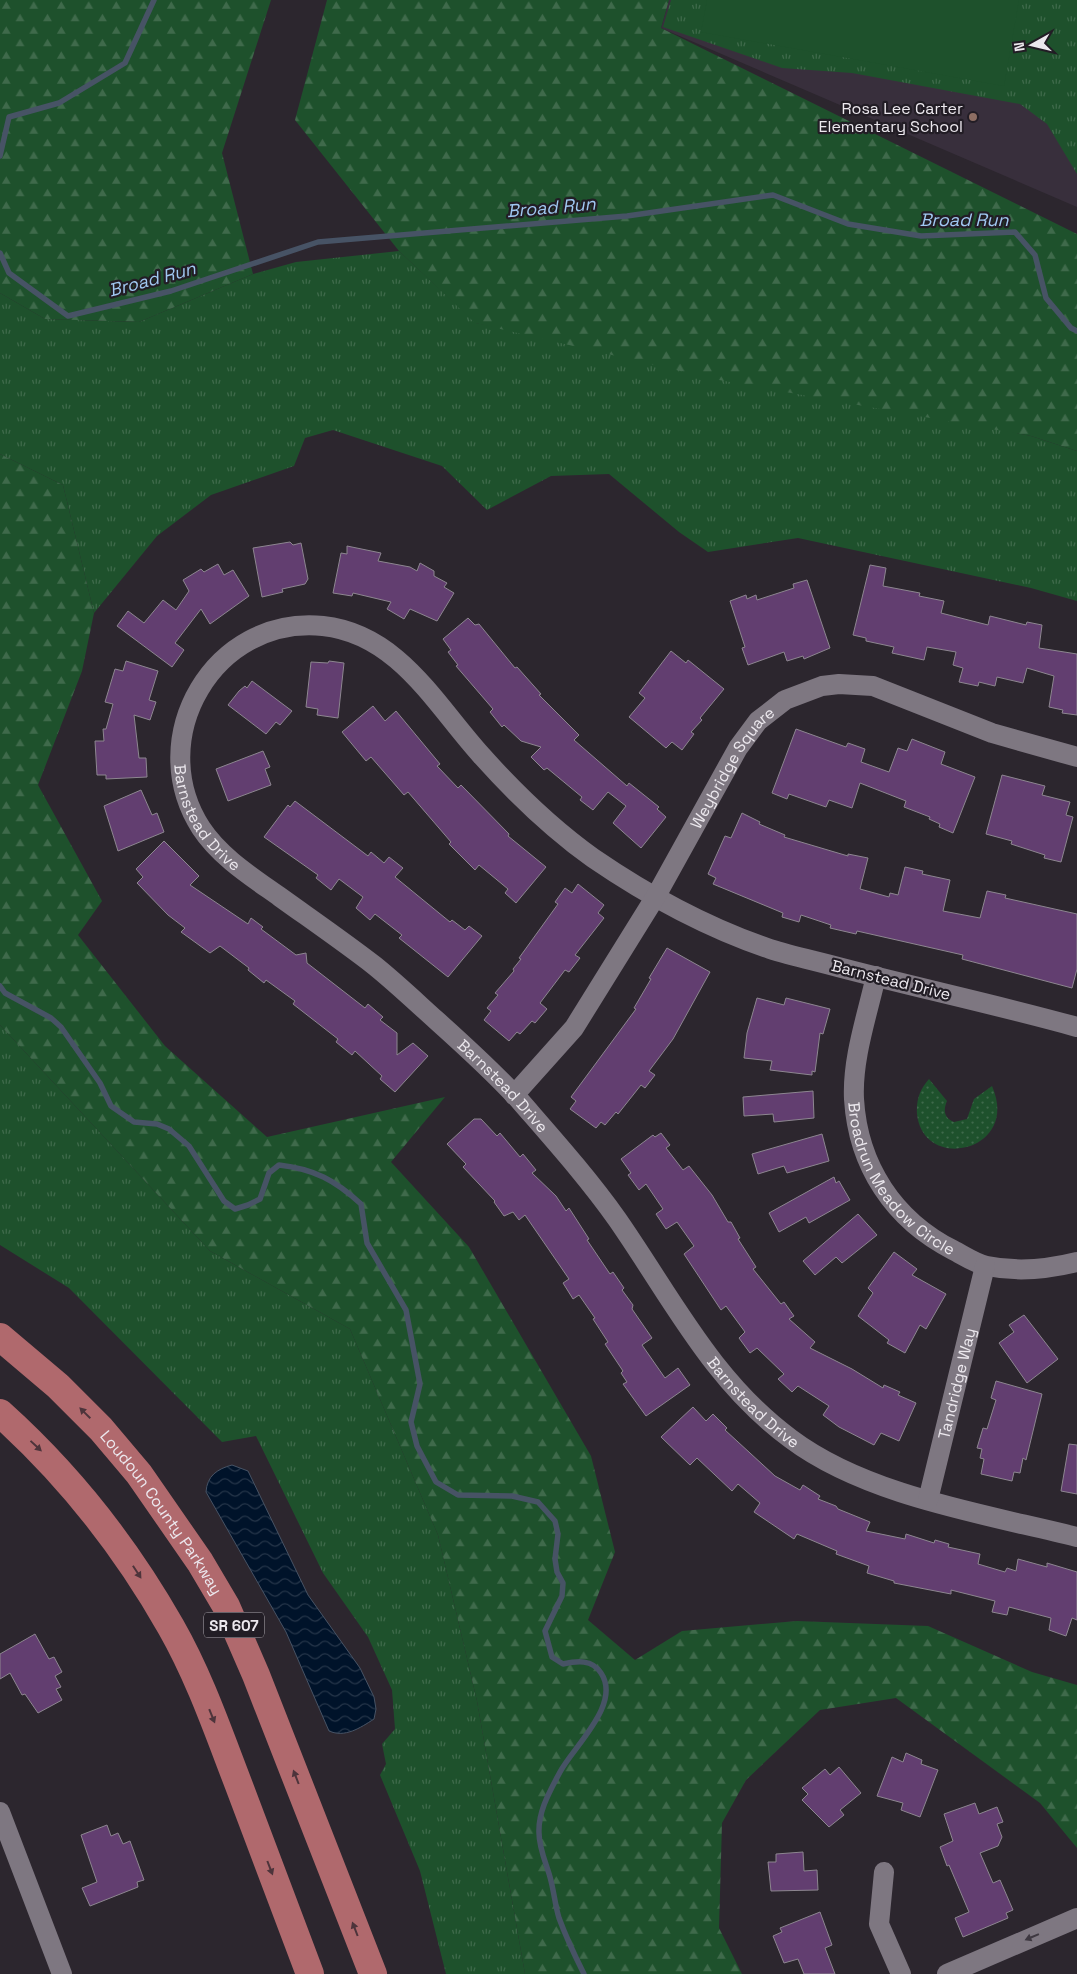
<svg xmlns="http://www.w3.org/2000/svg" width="1077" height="1974" font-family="'Space Grotesk',sans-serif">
<defs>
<pattern id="grass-tufts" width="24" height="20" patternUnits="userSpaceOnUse" patternTransform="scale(1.25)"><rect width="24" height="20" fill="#1e512c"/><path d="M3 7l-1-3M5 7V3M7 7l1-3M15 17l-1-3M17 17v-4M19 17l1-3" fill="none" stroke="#3f6a4b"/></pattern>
<pattern id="forest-firs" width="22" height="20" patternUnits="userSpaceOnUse" patternTransform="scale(1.25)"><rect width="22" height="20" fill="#1e512c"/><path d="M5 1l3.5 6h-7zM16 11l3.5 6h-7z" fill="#3f6a4b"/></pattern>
<pattern id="park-dots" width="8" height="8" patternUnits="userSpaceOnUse" patternTransform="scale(1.25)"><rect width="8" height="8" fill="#1e512c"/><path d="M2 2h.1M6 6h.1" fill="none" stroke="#3f6a4b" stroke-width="1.8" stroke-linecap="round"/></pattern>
<pattern id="water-waves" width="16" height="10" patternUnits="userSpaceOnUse" patternTransform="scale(1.25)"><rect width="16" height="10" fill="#00132a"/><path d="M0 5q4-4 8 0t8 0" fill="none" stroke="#253549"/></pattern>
</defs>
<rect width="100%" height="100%" fill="#2c262e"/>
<!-- built -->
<path fill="#382f3c" d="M669 0H1077V207L661 28Z"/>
<!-- grass -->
<path fill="url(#grass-tufts)" d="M671 0H1077V174L1047 124 1020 104 852 73 782 68 663 27Z
M399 251 476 323 1031 436 1077 451V601L1031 588 798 538 708 552 679 532 609 474 551 476 487 510 442 466 333 430 305 438 294 466 211 495 157 536 94 613 63 485 0 454V293L45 319 139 322 253 274 296 262Z
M0 1025 210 1251 350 1329 438 1535 477 1701 525 1974H446L420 1871 380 1775 386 1764 382 1744 395 1729 392 1690 368 1637 323 1573 256 1436 222 1442 69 1288 0 1245Z"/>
<!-- forest -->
<path fill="url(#forest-firs)" d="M0 0H271L222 153 253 274 139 322 45 319 0 293Z
M327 0H669L661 28 1077 234V451L1031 436 719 380 475 323 399 251 295 120Z
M0 454 63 485 94 613 82 671 38 785 102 901 78 935 165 1046 267 1137 445 1097 391 1162 469 1247 591 1456 615 1552 588 1620 635 1660 682 1631 797 1621 928 1626 1032 1672 1077 1685V1848L1040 1803 896 1698 820 1710 746 1780 722 1823 719 1928 742 1974H525L477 1701 438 1535 350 1329 210 1251 0 1025Z"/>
<!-- park -->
<path fill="url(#park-dots)" d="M929 1079 947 1101C943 1110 944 1118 954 1122L967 1119 974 1099 992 1086C1021 1152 923 1173 917 1114 916 1100 920 1089 929 1079Z"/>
<!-- pitch -->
<path fill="#1e512c" d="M707 0H1019L1004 86 701 32Z"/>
<!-- water -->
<path fill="url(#water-waves)" stroke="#475365" d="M232 1465 248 1471 308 1595 360 1668 374 1697 376 1709 374 1719C360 1728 345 1738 329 1731L286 1632 206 1492C207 1476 217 1469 232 1465Z"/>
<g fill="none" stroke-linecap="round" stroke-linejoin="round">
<!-- stream -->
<path stroke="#475365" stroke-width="5.5" d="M0 156 9 117 59 103 125 63 154 0
M0 253 9 273 68 316 171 291 318 242 627 216 773 195 848 224 921 236 1015 232 1035 255 1046 298 1071 328 1077 331
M0 986 5 993 51 1018 61 1027 100 1083 111 1106 134 1122 157 1124 169 1129 189 1146 224 1201 235 1209 248 1205 260 1199 269 1173 279 1165C314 1169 335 1180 361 1204L367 1243 406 1310 420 1384 411 1422 417 1446 436 1482 458 1495 512 1496 538 1502 555 1521 558 1534 555 1559 557 1572 563 1583 562 1596 545 1631 552 1657 563 1664C577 1661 592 1659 601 1673 622 1704 573 1747 560 1772 550 1791 538 1811 539 1833 539 1848 546 1863 550 1877 554 1891 555 1905 559 1918 566 1937 575 1956 584 1974"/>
</g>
<!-- building -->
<path fill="#623e70" stroke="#8d8690" d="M290 542 293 545 301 543 308 579 305 584 282 589 283 592 262 597 253 548Z
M347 546 381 553 378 561 410 567 417 571 420 563 434 571V576L447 583 444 587 454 593 437 621 410 609 404 619 387 609 391 602 353 593 352 596 333 593 341 553 347 554Z
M218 564 224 575 233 570 249 596 210 624 201 609 175 643 184 650 172 667 117 626 128 611 144 623 163 600 176 610 189 591 183 580 201 569 204 572Z
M870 565 886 568 883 586 920 593 919 596 944 601 941 613 988 625 990 616 1026 625 1027 622 1042 625 1039 648 1077 654V715L1062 713 1063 710 1049 707 1054 676 1027 668 1023 683 997 677 995 686 979 682 978 686 959 682 963 668 953 665 956 652 927 647 924 660 892 653 894 647 866 641V638L853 635Z
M807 580 830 648 804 659 803 656 787 661 784 652 748 665 742 648 745 647 730 601 746 595 747 599 756 595 757 600 794 588 793 584Z
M468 618 475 625 479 624 515 668 517 667 541 694 539 695 579 735 574 740 627 786 629 783 659 807 657 809 666 817 641 848 613 823 626 806 608 792 593 810 580 800 582 797 547 768 544 770 531 757 541 747 521 741 504 725 502 727 490 712 493 709 456 666 458 665 448 652 451 650 443 639Z
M671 651 686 663 688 660 724 689 700 718 702 720 691 732 694 734 682 750 672 742 666 748 629 717 645 698 639 693Z
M126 661 158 671 149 700 156 702 150 720 134 715 139 758H146L147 777 106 779V775H97L95 741H104L103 729H106L113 704 105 702 115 669 123 671Z
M329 661 344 663 338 718 317 715 318 709 306 707 311 662 328 663Z
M252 681 292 711 280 725 276 722 266 734 228 705 239 691 245 686 247 688Z
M373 706 385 721 396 711 440 764 437 766 458 788 461 785 509 834 508 836 546 867 516 903 505 893 508 889 479 865 475 870 449 844 451 842 408 792 404 795 371 757 366 761 342 732Z
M796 729 846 747 848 743 865 749 861 762 889 772 898 748 907 751 912 739 945 752 941 764 975 777 953 833 939 827 940 824 929 819 930 817 904 807 906 801 860 783 852 808 829 800 826 807 789 794 787 799 772 793Z
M263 751 270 767 265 769 271 785 228 801 216 769Z
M1002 775 1045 786 1042 795 1070 802 1066 815 1073 817 1061 862 1044 858 1045 855 1011 844 1012 841 986 834Z
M141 790 152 815 157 813 164 832 118 851 104 806Z
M295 801 368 856 371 852 384 863 389 857 403 868 395 877 450 922 452 920 465 930 469 926 482 936 448 977 399 938 402 935 375 914 370 920 356 908 363 897 339 879 331 890 316 878 318 875 264 837 288 805 290 807Z
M742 813 760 822 759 824 785 835 784 837 848 856V854L868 858 860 889 889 897 890 893 898 895 905 867 923 871 922 874 950 880 943 911 980 918 987 891 1006 895 1005 898 1077 914V969L1072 988 962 959 963 955 857 931 856 934 830 928 831 925 801 915 799 922 782 917 783 913 713 884 716 878 708 874 725 836 731 838Z
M164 841 199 876 190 885 248 924 251 918 263 927 261 929 296 955 306 953 307 963 365 1008 368 1004 383 1017 380 1020 397 1033V1055L413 1043 428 1056 395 1092 380 1079 382 1076 355 1051 352 1055 336 1042 338 1039 293 1004 295 1001 266 980 264 983 248 970 249 968 220 946 210 953 181 932 185 928 168 915 137 883 143 877 136 869Z
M578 884 604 905 598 913 604 918 575 955 580 958 569 972 565 970 540 1003 547 1009 535 1023 532 1021 520 1034 517 1032 509 1041 484 1020 491 1011 487 1008 498 995 495 993 514 971 513 969 521 959 519 958 558 904 555 902 565 888 572 893Z
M667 948 710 972 673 1039 649 1071 655 1075 645 1088 641 1085 618 1114 616 1112 605 1125 601 1122 596 1128 570 1109 576 1101 571 1097 636 1009 634 1008 651 979 649 978Z
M757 998 784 1005 786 998 830 1009 823 1034 820 1033 815 1072 812 1071V1075L770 1070 772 1061 744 1058 747 1033Z
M813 1091 814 1118 774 1122 773 1114 744 1116 743 1097Z
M474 1119H481L497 1136 500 1133 520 1157 523 1154 536 1170 532 1173 556 1196 566 1211 569 1208 589 1239 587 1240 610 1274 613 1272 624 1288 622 1290 633 1305 632 1309 652 1338 642 1345 665 1378 678 1368 690 1385 646 1416 623 1384 627 1382 621 1373 623 1371 605 1344 608 1342 593 1319 595 1318 579 1295 573 1299 563 1283 569 1279 525 1215 519 1220 513 1212 504 1216 494 1202 495 1201 463 1167 466 1164 447 1144Z
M661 1133 670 1145 666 1148 683 1170 689 1166 712 1195 728 1222H731L740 1238 738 1239 756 1267 753 1269 781 1304 784 1302 794 1316 789 1319 815 1342 810 1348 852 1369 883 1388 884 1385 900 1392 898 1395 916 1403 899 1441 881 1433 874 1445 839 1427 823 1415 829 1406 798 1386 792 1392 778 1379 784 1374 757 1348 750 1353 739 1338 745 1332 726 1306 721 1310 684 1254 694 1246 677 1222 666 1229 656 1214 663 1209 646 1184 639 1190 628 1175 631 1173 621 1159 653 1135 655 1137Z
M822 1134 829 1161 787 1173 784 1166 758 1174 752 1154Z
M834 1177 836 1183 839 1181 850 1200 809 1223 806 1217 779 1232 769 1213Z
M858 1214 877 1235 842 1263 836 1257 815 1275 803 1261Z
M894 1252 917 1269 912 1275 946 1294 926 1329 920 1325 905 1353 887 1343 889 1340 858 1316 873 1293 868 1288Z
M1024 1315 1058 1359 1027 1383 999 1343 1014 1332 1009 1325Z
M996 1381 1042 1394 1026 1460 1023 1458 1020 1473 1014 1472 1012 1481 981 1474 984 1459 980 1458 982 1449 977 1448 983 1428 987 1429 996 1400 991 1398Z
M693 1407 706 1421 713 1414 727 1428 725 1430 775 1476 800 1490 803 1485 820 1496 818 1499 836 1506 838 1509 870 1522 866 1531 905 1539 906 1534 934 1543 935 1540 949 1544 948 1547 980 1554 978 1564 1005 1572 1007 1568 1016 1571 1018 1559 1047 1567V1563L1077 1572V1620L1072 1618 1066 1636 1049 1630 1051 1618 1009 1607 1007 1615 992 1612 995 1601 951 1590V1594L894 1583V1581L867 1573 869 1566 836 1554 837 1551 797 1534 794 1539 754 1512 760 1503 738 1484 732 1491 697 1458 690 1465 661 1437Z
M1069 1444 1077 1445V1494L1061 1491Z
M35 1634 49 1659 54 1657 62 1672 55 1676 61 1687 56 1689 62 1700 38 1713 25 1694 22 1695 10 1673 0 1679V1654Z
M906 1753 922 1760 921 1764 938 1770 920 1817 901 1810 903 1803 877 1796 892 1757 903 1762Z
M839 1767 861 1793 840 1810 844 1815 829 1827 802 1800 808 1794 802 1788 825 1769 830 1775Z
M975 1803 979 1814 997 1807 1003 1822 997 1824 1002 1837 998 1846 980 1853 993 1883 1000 1880 1013 1910 1006 1913 1008 1918 963 1937 955 1918 969 1912 949 1865 947 1866 940 1847 953 1841 944 1814Z
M107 1825 111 1836 118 1833 123 1844 130 1841 144 1880 137 1882 138 1887 90 1906 82 1888 97 1882 81 1835Z
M803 1852 804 1871 817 1870 818 1890 771 1891 768 1862H776V1854Z
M820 1912 832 1945 825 1948 835 1974H804L798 1959 784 1963 773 1936 782 1932 780 1928Z"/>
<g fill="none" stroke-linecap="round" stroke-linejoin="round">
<!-- minor -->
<g stroke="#7e7781" stroke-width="20">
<path id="s1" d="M876 976C867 1016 852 1059 854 1099 858 1166 894 1220 953 1250 963 1255 976 1264 987 1266 1016 1272 1049 1269 1077 1262"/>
<path id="s2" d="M1077 1027C998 1005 918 988 838 967 816 961 792 956 770 949 708 928 647 895 593 858 551 828 515 793 481 755 435 704 398 634 323 626 214 615 143 738 201 828 220 857 252 877 280 897 312 920 344 942 375 966 396 983 416 1002 436 1020 465 1046 495 1073 521 1102 554 1140 588 1178 617 1219 672 1298 712 1381 791 1439 867 1496 985 1514 1077 1537"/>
<path id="s3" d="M514 1095 574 1028 656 896 738 748 758 721 785 700 822 686 839 684 873 686 992 733 1077 757"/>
<path id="s4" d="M928 1500 985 1266"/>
<path d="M0 1812 62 1974"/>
<path d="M884 1872 879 1924 901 1974"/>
<path d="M947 1974 1077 1918"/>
</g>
<!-- primary -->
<g stroke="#b0696d" stroke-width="28">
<path id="s5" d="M0 1337 58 1386 101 1429 139 1474 200 1562 226 1606 256 1675 373 1974"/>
<path d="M0 1413C69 1475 125 1546 171 1627 199 1676 218 1731 238 1783 262 1847 286 1910 310 1974"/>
</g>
</g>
<!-- one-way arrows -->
<defs><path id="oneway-solid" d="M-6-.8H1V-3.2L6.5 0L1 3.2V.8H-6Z" transform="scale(1.25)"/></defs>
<g fill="#4d343b">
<use href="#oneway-solid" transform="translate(85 1413) rotate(-135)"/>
<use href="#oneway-solid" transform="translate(36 1446) rotate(43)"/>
<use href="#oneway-solid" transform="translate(137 1572) rotate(57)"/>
<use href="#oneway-solid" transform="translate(212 1716) rotate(68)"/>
<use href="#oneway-solid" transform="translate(296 1777) rotate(-111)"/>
<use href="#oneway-solid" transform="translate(270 1868) rotate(69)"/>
<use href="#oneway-solid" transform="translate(355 1929) rotate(-111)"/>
</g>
<use fill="#3e3841" href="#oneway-solid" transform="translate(1032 1937) rotate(157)"/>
<!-- markers -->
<circle fill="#8d6e63" stroke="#221d25" stroke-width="2" cx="973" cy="117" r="5"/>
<g text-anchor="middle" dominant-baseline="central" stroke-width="4.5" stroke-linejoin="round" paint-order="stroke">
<!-- shield labels -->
<rect fill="#221d25" stroke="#afabb2" stroke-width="1" x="204" y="1612.5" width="60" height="25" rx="4"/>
<g font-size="15" font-weight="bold" fill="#ece8ee">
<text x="234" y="1625">SR 607</text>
</g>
<!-- poi labels -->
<g font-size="16" fill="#ece8ee" stroke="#221d25" text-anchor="end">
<text x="963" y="108">Rosa Lee Carter<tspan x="963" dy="18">Elementary School</tspan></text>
</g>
<!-- street labels -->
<g font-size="16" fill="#ece8ee" stroke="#221d25">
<text stroke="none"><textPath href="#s3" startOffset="395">Weybridge Square</textPath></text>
<text stroke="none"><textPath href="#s2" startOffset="1165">Barnstead Drive</textPath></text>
<text transform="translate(891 980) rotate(14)">Barnstead Drive</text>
<text stroke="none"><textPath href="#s2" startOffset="1570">Barnstead Drive</textPath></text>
<text stroke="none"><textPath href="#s1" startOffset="222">Broadrun Meadow Circle</textPath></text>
<text stroke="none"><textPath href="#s4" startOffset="120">Tandridge Way</textPath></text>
<text stroke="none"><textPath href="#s2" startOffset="1975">Barnstead Drive</textPath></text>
<text stroke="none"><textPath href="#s5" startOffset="240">Loudoun County Parkway</textPath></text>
</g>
<!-- water labels -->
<g font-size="18" font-style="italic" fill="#a0c8f1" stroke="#221d25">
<text transform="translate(551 207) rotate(-5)">Broad Run</text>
<text x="964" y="219">Broad Run</text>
<text transform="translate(152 279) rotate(-15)">Broad Run</text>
</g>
</g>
<!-- north arrow -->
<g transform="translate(1032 45) rotate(262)" stroke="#221d25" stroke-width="4" paint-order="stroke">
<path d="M0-4L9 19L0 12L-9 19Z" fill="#ece8ee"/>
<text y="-8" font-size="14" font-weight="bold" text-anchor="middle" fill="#ece8ee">N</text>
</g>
</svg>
